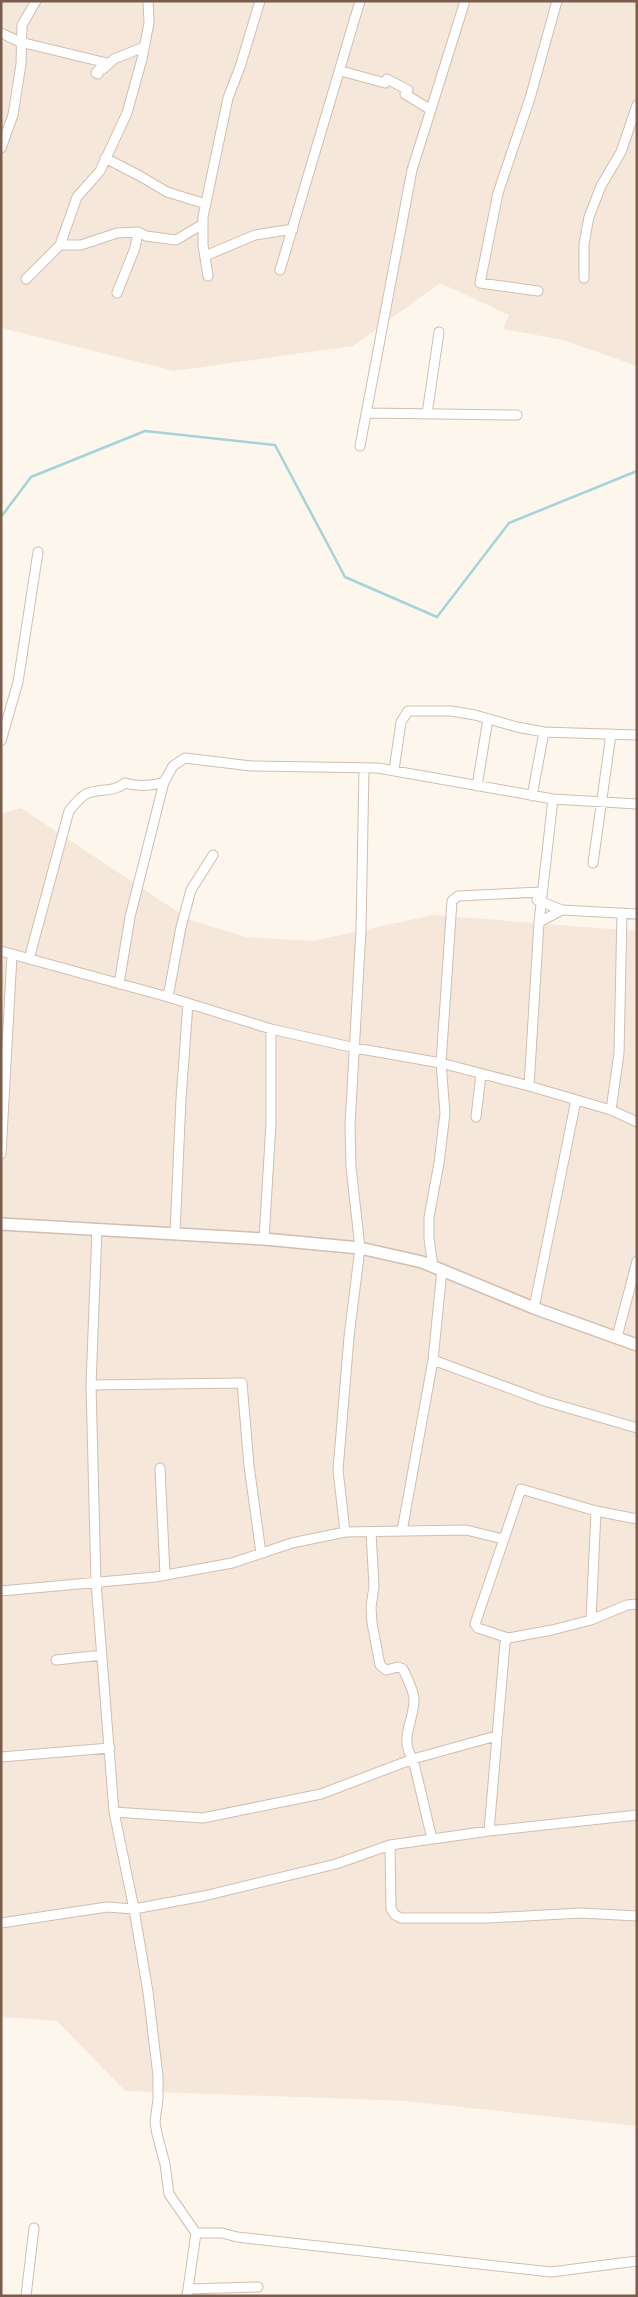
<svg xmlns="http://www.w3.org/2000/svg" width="638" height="2297" font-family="'Open Sans',sans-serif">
<rect width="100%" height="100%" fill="#fdf6ec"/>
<!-- residential -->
<path fill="#f5e8da" d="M1 1H637V366L563 340 503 329 509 315 440 283 353 346 174 371 1 328Z
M21 808 190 920 246 937 313 941 433 915 637 931V2126L405 2101 125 2091 57 2021 1 2017V814Z"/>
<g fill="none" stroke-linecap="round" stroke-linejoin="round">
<!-- stream -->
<path stroke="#a5d3da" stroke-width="2.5" d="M1 517 31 477 145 431 275 445 345 577 437 617 509 523 637 471"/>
<!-- minor casing -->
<g stroke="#d1beb0" stroke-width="11">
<path id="minor" d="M1 33 20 42 107 63
M341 71 385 83 387 79 408 90 405 94 431 110
M98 74 96 73 101 67 103 69 114 59 144 47
M1 148 13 115 21 64 22 25 36 1
M105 158 140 176 167 192 206 204
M60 245H81L117 233 138 232 146 236 176 240 203 224
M205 256 255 235 293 229
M280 270 360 1
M208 276 203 245V217L228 98 240 67 260 1
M584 278V244L589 217 601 186 621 152 637 105
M26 279 60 245 77 197 100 171 127 113 142 59 149 23 148 1
M538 291 480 283 498 193 530 98 557 1
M117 293 135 248 138 232
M367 413 517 415
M427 414 439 332
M360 446 412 170 465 1
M1 741 18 682 38 552
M394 770 401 722 408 711H451L475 715 517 727 544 732 637 735
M477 786 488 719
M532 796 544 732
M593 863 611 734
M537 900 562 910 637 914
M539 922 562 910
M1 951 168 997 271 1029 355 1048 441 1063 529 1086 611 1110 637 1122
M29 959 69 811C74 805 79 798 86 794 100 788 113 793 125 783 138 787 151 786 164 782L173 766 185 758 251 766 378 768 553 799 637 804
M119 984 130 917 164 782
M168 997 181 927 191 890 213 855
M529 1086 539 922 553 799
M611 1110 619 1053 622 913
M476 1117 481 1074
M1 1154 12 955
M97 1229 91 1385 96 1582 114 1812 134 1909 148 1992 158 2076V2099L155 2122 157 2134 165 2164 169 2194 196 2233 187 2296
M175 1233 181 1099 188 1003
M264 1239 271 1123V1029
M433 1266 429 1239V1217L439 1163 445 1113 441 1063 452 901 458 896 542 892
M534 1308 576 1100
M617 1337 637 1261
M433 1360 544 1401 637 1428
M91 1385 242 1383 249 1466 261 1553
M160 1468 165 1575
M637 1519 596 1511 521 1489 475 1624 478 1628 508 1638 552 1630 591 1620 627 1605 637 1604
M402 1531 433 1360 442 1270
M345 1532 338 1470 349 1337 360 1248 351 1167 350 1125 361 930 364 768
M371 1532 374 1586 371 1607 372 1623 380 1665 386 1670 398 1667 403 1669C407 1678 413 1689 414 1698 415 1720 398 1739 413 1759L432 1839
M1 1591 155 1577 232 1563 292 1543 345 1532 466 1530 503 1539
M591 1620 596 1511
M56 1660 102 1655
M1 1757 110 1748
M114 1812 203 1818 321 1794 413 1759 496 1736
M489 1831 505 1643 508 1638
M390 1845 391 1909 395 1915 401 1918H488L581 1913 637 1916
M1 1923 107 1907 134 1909 204 1896 336 1864 390 1845 489 1831 637 1815
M196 2233H222L237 2237 551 2272 637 2261
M188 2289 258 2287
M26 2296 34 2228"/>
</g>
<!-- tertiary casing -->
<g stroke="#d1beb0" stroke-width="14">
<path id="tertiary" d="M1 1224 264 1239 360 1248 422 1262 534 1308 637 1345"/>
</g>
<!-- minor -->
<use href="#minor" stroke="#fff" stroke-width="9"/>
<!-- tertiary -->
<use href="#tertiary" stroke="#fff" stroke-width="11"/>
</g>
<!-- border -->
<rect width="638" height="2297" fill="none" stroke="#7a5c4d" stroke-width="5"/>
</svg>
